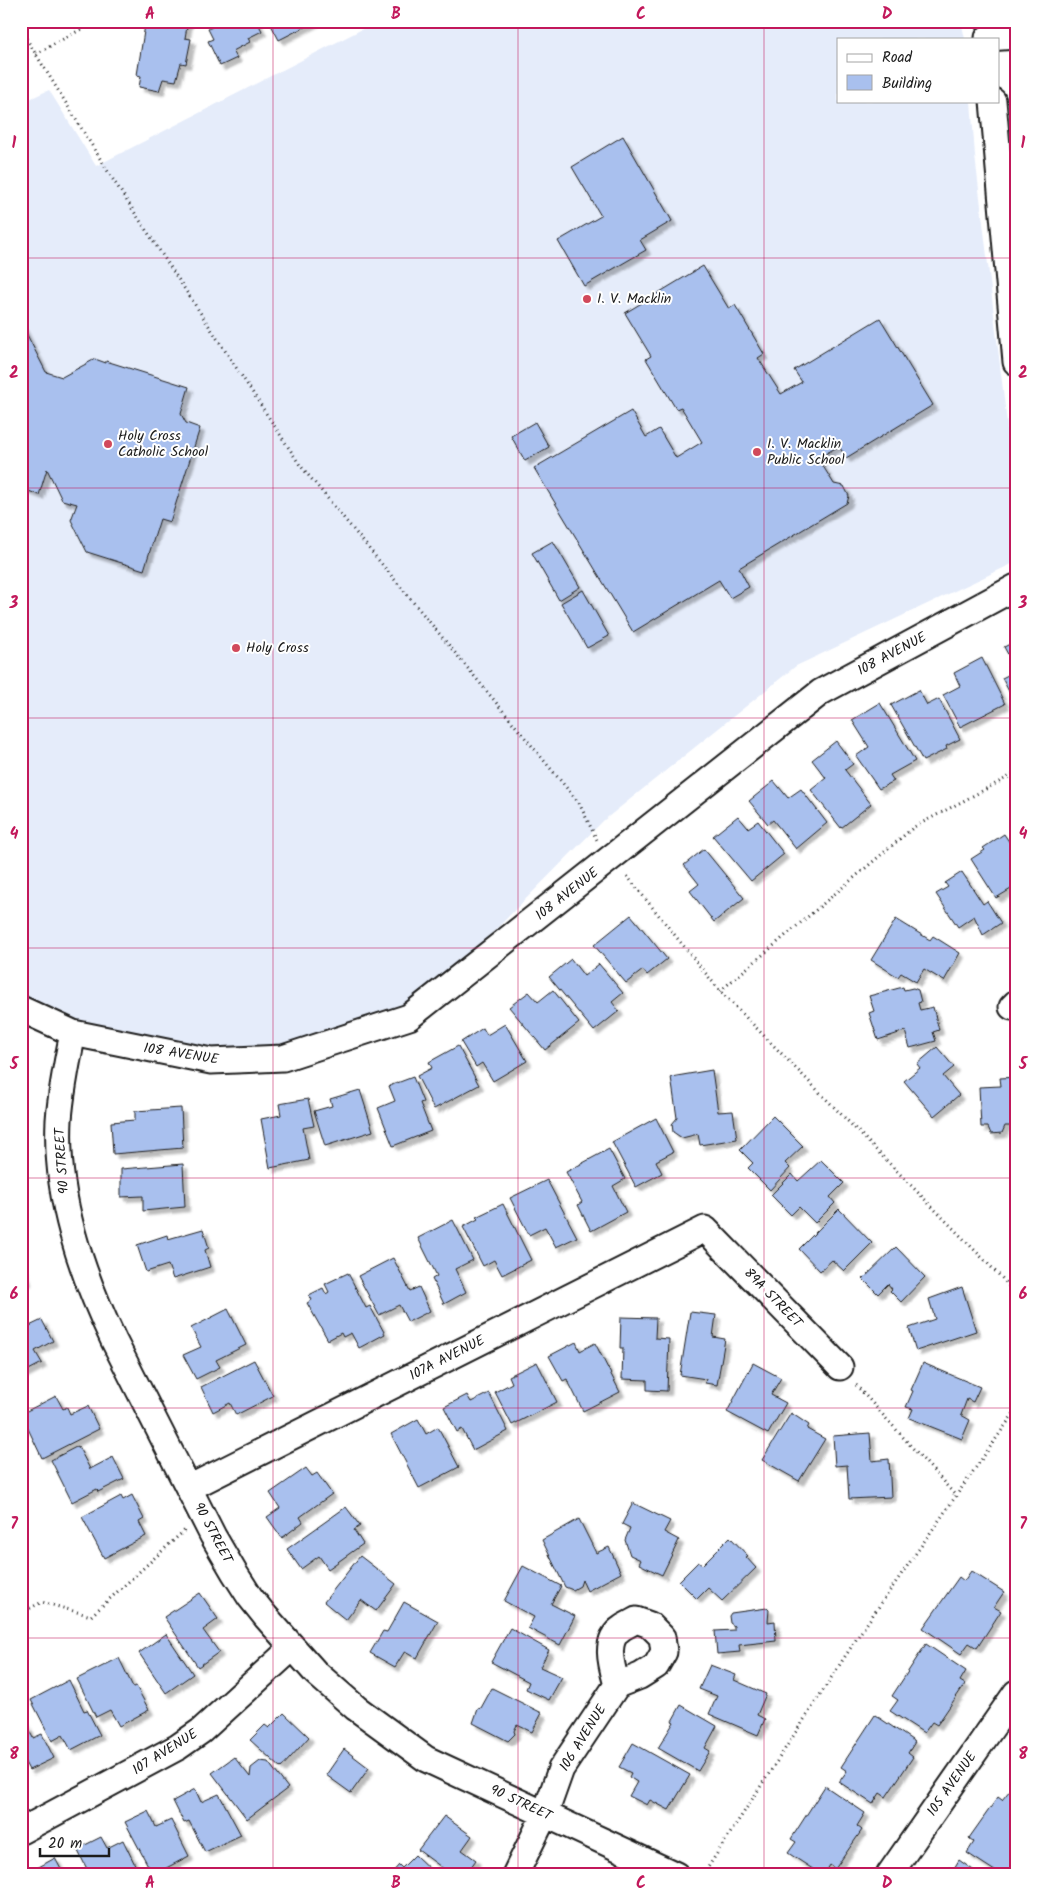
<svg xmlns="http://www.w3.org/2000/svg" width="1037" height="1896" font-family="Kalam,sans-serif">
<defs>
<filter id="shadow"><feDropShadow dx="4.5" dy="4.5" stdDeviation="1" flood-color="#0004"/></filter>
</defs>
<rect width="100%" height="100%" fill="#fff"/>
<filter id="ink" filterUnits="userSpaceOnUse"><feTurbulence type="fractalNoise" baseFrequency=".02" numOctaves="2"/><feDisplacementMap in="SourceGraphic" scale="10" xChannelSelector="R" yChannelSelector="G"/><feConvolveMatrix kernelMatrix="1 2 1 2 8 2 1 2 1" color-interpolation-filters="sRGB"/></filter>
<g filter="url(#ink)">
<!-- built -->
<path fill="#e5ecfa" d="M378 21H961L965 39H838V101H971L975 156 1008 432 1016 452V562L796 666 603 821 409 1017 211 1061 21 1009V103L49 90 96 166Z"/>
<!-- building -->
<path fill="#a9c0ee" stroke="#1c1c1c" filter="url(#shadow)" d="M156 21H188L185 38 191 39 186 64 181 63 176 81 163 79 159 91 139 87 141 76 137 75 145 25 155 27Z
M209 21H257L262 31 248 38 250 42 233 51 237 58 220 66 208 41 213 39 208 29 212 27Z
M269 21H316L279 40Z
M623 136 672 221 640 240 646 250 584 286 558 241 601 216 572 167Z
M703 266 729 309 735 305 764 354 758 358 781 394 802 382 794 370 880 318 933 405 846 458 839 446 818 458 834 484 844 486 849 496 847 503 739 568 749 587 730 598 719 580 633 632 534 468 631 411 646 437 659 429 676 458 702 442 681 407 676 409 646 359 651 356 625 313Z
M21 323 46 372 62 377 95 359 106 363V361L189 387 181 414 186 423 200 428 170 522 160 519 144 570 87 552 71 520 77 504 62 500 47 469 39 495 21 488V471L25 460 21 462Z
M535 422 549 447 525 461 511 436Z
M553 541 580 587 559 600 532 553Z
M583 590 609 636 587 648 561 603Z
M1016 641V669L1004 647Z
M982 658 1005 704 960 727 943 695 960 686 954 673Z
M1016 671V705L1002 678Z
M919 690 927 705 939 699 960 739 946 746 947 749 923 761 891 705Z
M880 703 915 761 890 775 894 781 879 789 856 756 869 747 852 720Z
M836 741 853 764 845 770 871 804 841 828 811 790 826 778 812 760Z
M774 781 788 798 801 789 827 823 796 849 773 820 768 824 749 801Z
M738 816 748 828 758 821 784 854 751 881 713 836Z
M1004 834 1016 852V897L1011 889 996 898 971 859 985 850 983 848Z
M704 849 744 898 714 922 690 891 699 884 684 865Z
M962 872 983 904 987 901 1001 923 983 935 974 916 958 927 936 894 948 887 945 883Z
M631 915 667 959 647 975 643 970 626 983 594 945Z
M896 919 930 940 933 936 960 953 944 981 924 969 916 982 901 973 898 977 871 960Z
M571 959 584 976 599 964 623 993 612 1002 619 1011 594 1031 549 977Z
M903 987 904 990 913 988 918 990 921 1002 918 1003 920 1010 933 1007 939 1030 933 1032 936 1041 910 1048 905 1031 878 1040 869 1013 874 1011 869 996Z
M553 990 579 1023 545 1050 509 1007 529 992 538 1002Z
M505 1024 527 1061 493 1081 482 1063 476 1067 461 1042 483 1028 487 1035Z
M458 1046 479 1085 434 1109 417 1076 432 1068 429 1062Z
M937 1047 954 1067 943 1076 959 1095 934 1116 904 1081 920 1068 917 1064Z
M712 1070 718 1112 733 1111 737 1139 700 1145 698 1134 682 1138 673 1132 672 1124 677 1118 671 1077Z
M413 1077 423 1102 420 1103 431 1131 393 1146 378 1108 395 1101 389 1086Z
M1016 1077V1126H1005L1002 1133 991 1134 988 1127H981L979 1087 1001 1086 1000 1078Z
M360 1090 373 1131 325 1146 314 1111 332 1106 330 1099Z
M308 1099 314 1126 303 1128 309 1160 270 1168 261 1119 281 1115 279 1104Z
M181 1108 183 1148 113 1154 111 1122 135 1120V1111Z
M773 1116 803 1146 785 1163 790 1168 770 1190 748 1168 753 1163 740 1150Z
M656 1118 673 1152 656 1161 662 1173 636 1187 612 1142Z
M609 1149 625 1179 613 1186 626 1212 591 1231 578 1205 582 1202 566 1172Z
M821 1160 844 1183 830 1197 835 1203 815 1223 799 1207 791 1215 771 1195 792 1174 798 1181Z
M183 1164 185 1207 143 1211V1196L121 1197V1169Z
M547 1180 577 1237 556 1247 545 1227 529 1235 510 1198Z
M503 1204 531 1260 502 1275 494 1260 483 1266 463 1227 478 1219 476 1217Z
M839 1209 872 1243 844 1271 832 1260 820 1271 799 1249Z
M453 1220 473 1260 455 1269 466 1292 444 1304 432 1279 437 1276 418 1238Z
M203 1229 209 1248 205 1250 210 1267 173 1279 168 1265 146 1272 137 1245 167 1235 168 1239Z
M896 1247 925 1277 901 1302 890 1291 892 1289 888 1284 878 1294 863 1279Z
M393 1258 410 1291 419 1287 430 1311 408 1322 399 1305 379 1315 358 1276Z
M21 1259 27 1281 21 1283Z
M348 1273 366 1308 370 1306 385 1334 359 1348 351 1333 343 1337 341 1333 328 1340 307 1303 312 1300 309 1295 323 1288 326 1294 329 1292 325 1284Z
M962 1287 976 1331 916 1351 909 1328 935 1319 929 1299Z
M228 1309 246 1345 216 1360 220 1367 196 1379 183 1355 201 1347 191 1328Z
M690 1312 716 1315 713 1337 725 1339 717 1385 705 1383 706 1379 680 1375Z
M621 1317 656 1318 655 1338 669 1339 667 1391 647 1390V1380L622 1379 623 1348H620Z
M42 1320 53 1341 35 1351 42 1363 21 1374V1330Z
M576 1342 580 1351 595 1343 620 1392 583 1411 567 1379 563 1381 549 1356Z
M254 1360 273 1396 236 1415 230 1403 213 1412 201 1387Z
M537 1362 557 1402 512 1425 495 1392 512 1383 509 1376Z
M753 1363 781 1378 771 1395 786 1403 768 1434 727 1412Z
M923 1363 980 1387 973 1402 967 1399 961 1415 970 1420 962 1439 909 1418 913 1409 906 1407 913 1391 911 1390Z
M489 1393 508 1431 473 1450 462 1429 457 1432 444 1407 467 1395 471 1402Z
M56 1396 63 1409 67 1407 70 1414 88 1406 99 1429 42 1458 21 1414Z
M791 1413 809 1425 807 1429 825 1439 799 1481 762 1460Z
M418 1419 426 1434 438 1427 459 1467 419 1488 391 1434Z
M870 1433 872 1461 889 1459 891 1497 849 1499 847 1465 835 1466 833 1436Z
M78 1446 90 1469 113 1457 124 1479 98 1492 97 1489 72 1502 51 1460Z
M306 1468 312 1476 317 1473 332 1494 300 1517 303 1522 282 1538 267 1517 280 1508 270 1493Z
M132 1495 144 1519 139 1522 146 1536 104 1558 82 1517 121 1496 123 1500Z
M633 1503 670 1521 664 1532 679 1540 662 1575 639 1564 641 1560 630 1555 625 1540 630 1528 622 1524Z
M346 1507 360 1526 354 1530 363 1544 328 1569 319 1556 301 1569 287 1549Z
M579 1519 596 1553 609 1547 621 1573 587 1591 582 1580 580 1586 573 1590 565 1587 542 1540Z
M730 1537 748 1556 746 1557 756 1568 722 1601 708 1588 697 1599 679 1581 698 1562 702 1565Z
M360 1556 396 1584 376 1611 361 1600 346 1620 324 1602Z
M523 1566 561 1586 551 1604 575 1616 560 1645 528 1628 534 1617 504 1601Z
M971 1571 1004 1592 994 1607 1001 1611 977 1648 969 1643 961 1654 923 1628 959 1577 964 1581Z
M200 1593 218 1619 203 1630 219 1652 198 1667 164 1617Z
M404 1602 438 1621 417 1658 405 1651 395 1667 370 1653 383 1631 387 1632Z
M767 1608 769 1610 768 1622 775 1621 776 1641 739 1645 740 1652 717 1654 715 1631 734 1630V1626L730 1623 729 1616 731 1613Z
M510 1628 549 1650 540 1667 562 1677 549 1700 526 1689 529 1682 491 1662Z
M166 1634 193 1674 166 1693 139 1653Z
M926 1644 966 1671 960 1681 965 1684 937 1725 932 1722 924 1733 890 1711 898 1700 892 1696Z
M119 1658 133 1687 136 1686 149 1710 119 1726 110 1710 96 1717 77 1679Z
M710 1665 736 1675 734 1680 766 1694 757 1715 765 1719 758 1735 709 1714 717 1696 699 1689Z
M69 1680 84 1711 87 1710 100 1735 71 1750 63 1735 52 1741 31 1700Z
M492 1688 542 1713 532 1732 517 1725 514 1731 515 1734 508 1741 473 1723 478 1709 481 1708Z
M681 1705 717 1726 705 1748 710 1751 698 1771 658 1748 674 1722 672 1721Z
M284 1713 309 1737 281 1768 250 1740 265 1725 269 1728Z
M21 1714 33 1738 42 1734 54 1758 29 1770 21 1755Z
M875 1715 915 1742 908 1753 913 1757 886 1797 880 1793 873 1804 839 1782 847 1771 841 1767Z
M633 1743 690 1775 669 1810 650 1800 647 1805 629 1796 637 1782 629 1777 631 1773 619 1767Z
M344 1749 369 1768 351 1793 326 1775Z
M234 1757 250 1777 251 1768 260 1761 268 1762 288 1788 247 1819 212 1773Z
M825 1786 865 1813 857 1826 862 1830 835 1869 830 1865 824 1875H822L788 1853 796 1842 791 1839Z
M195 1789 201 1802 219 1794 241 1835 205 1852 189 1821 184 1823 173 1801Z
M1010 1790 1016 1794V1867L1011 1875H1001L967 1853 974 1842 969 1838 998 1797 1002 1800Z
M148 1811 156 1827 171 1820 189 1856 153 1875 125 1822Z
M444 1816 472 1836 462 1850 476 1860 465 1875H452L418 1850Z
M101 1837 107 1848 123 1840 140 1875H103L100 1870 90 1875 77 1849Z
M415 1855 436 1875H390L399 1865 402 1868Z
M55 1858 64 1875H29L28 1873Z
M959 1860 980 1875H943L949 1867 953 1870Z"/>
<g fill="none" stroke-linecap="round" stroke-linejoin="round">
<!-- minor casing -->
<g stroke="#1c1c1c" stroke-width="29">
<path id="minor" d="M988 38 1016 36
M993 101 1016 362
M1012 1007 1016 1003
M21 1009 73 1033 211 1061 283 1058 409 1017 821 692 1016 587
M73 1033C67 1062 61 1091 59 1120 55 1197 81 1272 114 1341L213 1536 234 1572 250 1597 266 1617 316 1673 356 1708 426 1759 676 1875
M189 1488 705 1229 840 1367
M21 1831 178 1747 201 1731 292 1648
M515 1875 545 1814 561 1769 617 1685 640 1676 656 1666 664 1652 662 1637 650 1625 636 1620C632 1623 626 1625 622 1628 603 1640 612 1667 617 1685
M889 1875 1016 1693"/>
</g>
<!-- path -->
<path stroke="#1c1c1c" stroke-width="3" stroke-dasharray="1 4" stroke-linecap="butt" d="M21 30 112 178 300 465 579 803 597 840
M36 54 96 21
M627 876 720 991 1001 1277 1016 1294
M720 991 914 827 1016 773
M856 1385 956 1496
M21 1613 42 1602 91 1616 185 1530
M703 1875 859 1635 1016 1410"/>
<!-- minor -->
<use href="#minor" stroke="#fff" stroke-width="25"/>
</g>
</g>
<!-- grid -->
<path fill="none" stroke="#c2185b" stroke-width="1" stroke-opacity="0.55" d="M273 21V1875M518 21V1875M764 21V1875M21 258H1016M21 488H1016M21 718H1016M21 948H1016M21 1178H1016M21 1408H1016M21 1638H1016"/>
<!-- markers -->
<g fill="#d1495b" stroke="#fff" stroke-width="2">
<circle cx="587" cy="299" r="5"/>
<circle cx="108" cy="444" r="5"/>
<circle cx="757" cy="452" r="5"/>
<circle cx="236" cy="648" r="5"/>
</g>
<g text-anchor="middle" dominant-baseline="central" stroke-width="4" stroke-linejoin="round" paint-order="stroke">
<!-- poi labels -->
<g font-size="14" fill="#1c1c1c" stroke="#fff" text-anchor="start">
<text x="597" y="299">I. V. Macklin</text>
<text x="118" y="436">Holy Cross<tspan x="118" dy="16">Catholic School</tspan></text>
<text x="767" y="444">I. V. Macklin<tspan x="767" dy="16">Public School</tspan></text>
<text x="246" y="648">Holy Cross</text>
</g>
<!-- street labels -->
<g font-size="14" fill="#1c1c1c" stroke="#fff">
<text transform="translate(892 654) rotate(-28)">108 AVENUE</text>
<text transform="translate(567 894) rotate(-38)">108 AVENUE</text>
<text transform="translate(181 1054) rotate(9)">108 AVENUE</text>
<text transform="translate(62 1161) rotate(-94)">90 STREET</text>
<text transform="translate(773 1298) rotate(46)">89A STREET</text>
<text transform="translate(447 1358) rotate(-27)">107A AVENUE</text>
<text transform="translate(213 1533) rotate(62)">90 STREET</text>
<text transform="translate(583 1738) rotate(-58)">106 AVENUE</text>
<text transform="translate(165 1752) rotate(-32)">107 AVENUE</text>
<text transform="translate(952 1784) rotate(-55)">105 AVENUE</text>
<text transform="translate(521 1803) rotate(25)">90 STREET</text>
</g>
</g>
<!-- margin -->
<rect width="1037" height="1896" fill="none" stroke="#fff" stroke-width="55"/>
<!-- legend -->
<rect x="837" y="38" width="162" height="65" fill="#ffffff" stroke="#a4a4a4"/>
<rect x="847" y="54" width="25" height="8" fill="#ffffff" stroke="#a4a4a4"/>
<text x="882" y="62" font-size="15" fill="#1c1c1c">Road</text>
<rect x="847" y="75" width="25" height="15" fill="#a9c0ee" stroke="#a4a4a4"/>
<text x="882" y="88" font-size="15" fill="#1c1c1c">Building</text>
<!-- scale -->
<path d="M40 1848v8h69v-8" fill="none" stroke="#1c1c1c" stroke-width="2.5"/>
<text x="48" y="1848" font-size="15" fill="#1c1c1c" stroke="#ffffff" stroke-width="4" paint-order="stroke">20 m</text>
<rect x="28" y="28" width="982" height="1840" fill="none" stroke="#c2185b" stroke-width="2"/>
<g font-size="16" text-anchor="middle" font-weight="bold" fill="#c2185b">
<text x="150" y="19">A</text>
<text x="396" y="19">B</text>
<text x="641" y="19">C</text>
<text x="887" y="19">D</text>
<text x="14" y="148">1</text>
<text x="1023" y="148">1</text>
<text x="14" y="378">2</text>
<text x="1023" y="378">2</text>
<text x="14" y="608">3</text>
<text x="1023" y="608">3</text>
<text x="14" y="839">4</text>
<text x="1023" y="839">4</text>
<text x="14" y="1069">5</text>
<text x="1023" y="1069">5</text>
<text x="14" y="1299">6</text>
<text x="1023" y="1299">6</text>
<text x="14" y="1529">7</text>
<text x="1023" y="1529">7</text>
<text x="14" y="1759">8</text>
<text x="1023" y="1759">8</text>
<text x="150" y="1888">A</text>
<text x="396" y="1888">B</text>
<text x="641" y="1888">C</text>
<text x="887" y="1888">D</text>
</g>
</svg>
